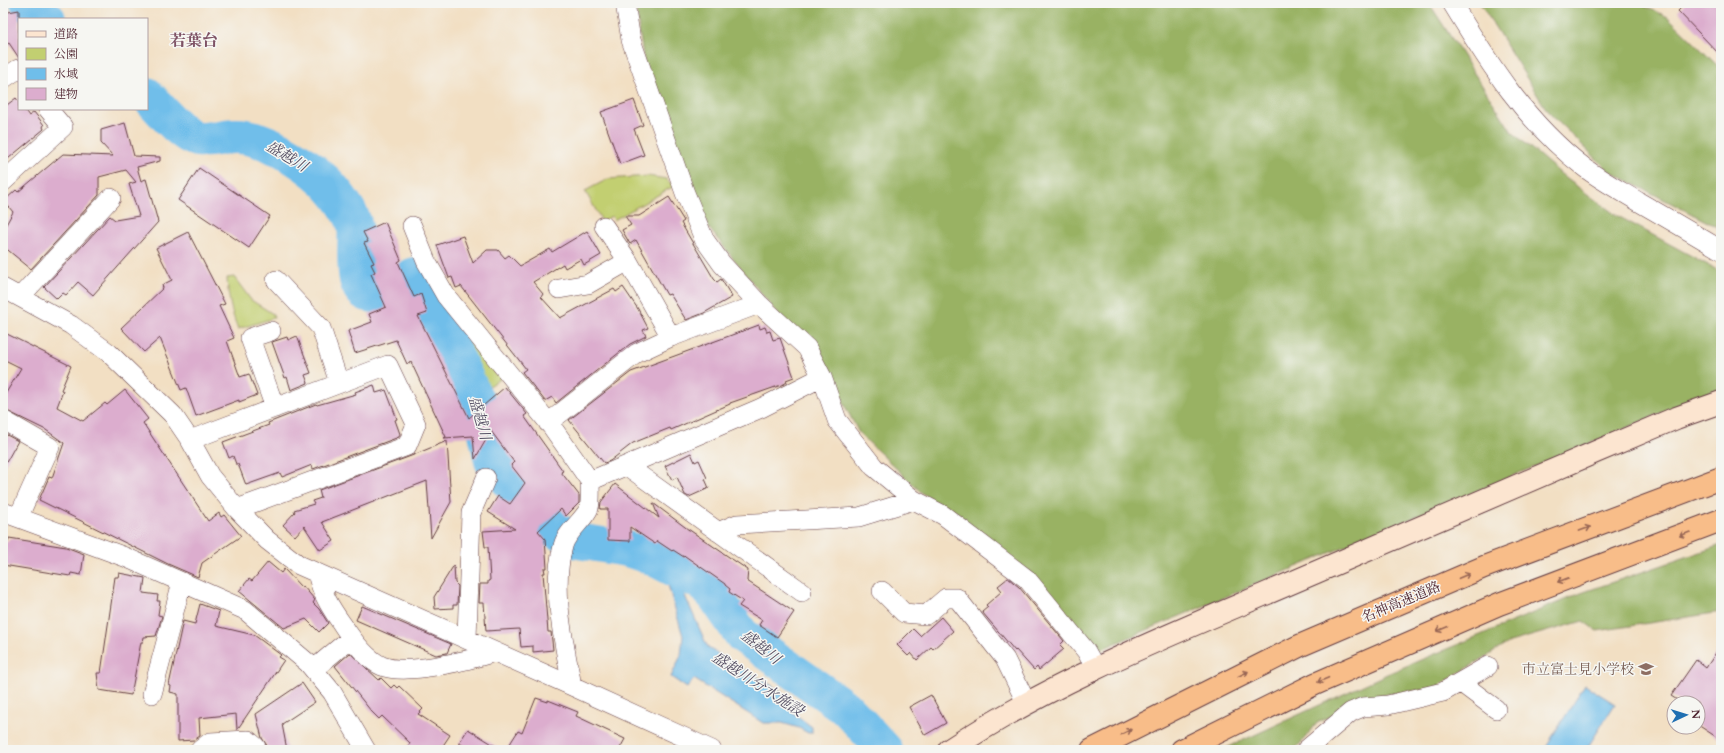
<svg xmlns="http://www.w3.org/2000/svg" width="1724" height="753" font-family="Cardo,'Noto Serif JP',serif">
<rect width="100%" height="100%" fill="#f6f6f2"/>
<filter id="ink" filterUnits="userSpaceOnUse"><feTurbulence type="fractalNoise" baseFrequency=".025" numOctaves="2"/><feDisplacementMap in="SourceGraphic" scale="8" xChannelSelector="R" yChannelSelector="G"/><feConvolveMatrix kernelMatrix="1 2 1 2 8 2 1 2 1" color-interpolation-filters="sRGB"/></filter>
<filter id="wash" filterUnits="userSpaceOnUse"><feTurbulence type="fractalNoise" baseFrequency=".012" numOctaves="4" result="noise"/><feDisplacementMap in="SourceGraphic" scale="16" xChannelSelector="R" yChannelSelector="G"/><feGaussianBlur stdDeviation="0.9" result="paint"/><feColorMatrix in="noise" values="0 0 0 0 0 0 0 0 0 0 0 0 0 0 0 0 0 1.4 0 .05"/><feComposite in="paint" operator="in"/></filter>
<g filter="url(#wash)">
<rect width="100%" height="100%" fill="#f2dfc3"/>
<!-- green -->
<path fill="#c2cf71" stroke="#86774e" d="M648 176 666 179 674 186 614 220 612 216 602 221 585 191 608 179Z
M234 277 251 300 273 314 274 318 238 329C231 312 228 296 227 278Z
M438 299 502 378 488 387C465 362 447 332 438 299Z"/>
<!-- forest -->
<path fill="#99b263" stroke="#726847" d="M635 3H1429L1512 132 1567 179 1616 215 1721 272V388L1097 651 1047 593 1012 559 922 493 859 433 833 383 708 227 645 69Z
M1480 3H1637L1668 17 1721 69V229L1609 171 1548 112Z
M1721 545V612L1597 631 1583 621 1510 642 1435 688 1367 697 1317 723 1300 744 1293 750H1222L1387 674 1581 593Z"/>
<!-- water -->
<path fill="#6fbeea" stroke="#5c6e8a" d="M658 567 675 573 708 648 781 691 787 708 812 727V733H808L799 728 782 723H763L694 679 687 688 671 677 681 655 683 636 668 585Z
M1585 685 1615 704 1586 750H1548L1545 748Z"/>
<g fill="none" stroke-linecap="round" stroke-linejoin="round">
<!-- stream -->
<path stroke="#6fbeea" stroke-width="6" d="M662 561 668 577"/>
<!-- river -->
<path stroke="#6fbeea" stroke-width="36" d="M28 3 48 19
M147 95C159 107 180 135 197 139 209 141 224 136 236 136 264 136 304 161 324 180 334 189 353 213 355 227 358 243 346 301 377 294 387 292 404 280 415 275L421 278 426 285 438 319 478 404 482 415 492 461 509 481 555 530 578 541 627 549 651 557 702 583 714 595 742 635 847 709 885 750"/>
</g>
<g id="blocks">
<!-- building -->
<path fill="#dcadce" d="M1686 3H1721V56L1678 11Z
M19 10V58L9 43 3 47V13Z
M16 98 19 102V109H24L29 116 34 112 44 125 43 127 44 129 3 163V108Z
M634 100 643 125 634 129 644 155 620 164 601 112Z
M125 123 134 156 160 157V161L137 167 141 181 146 179 158 222 93 295 78 282 66 295 63 293 57 299 44 287 110 216 115 220 139 216 129 184 136 182 126 170 99 177V195L31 269 3 246V230L13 212 4 201 16 190 18 192 63 154 113 156 101 143V130Z
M199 168 270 216 249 248 178 200Z
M669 197 684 221 681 223 714 279 717 282 721 279 732 297 704 313 686 320 670 294 667 295 636 240 630 244 622 230 631 225 625 216H639Z
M385 222 401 260 398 262 414 297 421 294 427 313 418 316 469 418 505 387 527 414 524 416 563 471 561 472 579 495V503L566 516 561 509 538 531 545 539 547 568H544L545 573H543L548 632H551L553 650 533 652V646L521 647 519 629 486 631 484 603H479L480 584H488V581L490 580 488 547H485L483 531 515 529 488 512 498 496 510 504 525 483 511 465 514 462 491 431 475 459 473 436 444 438 446 437 411 362 407 364 396 340 355 353 348 331 372 322 369 314 386 307 371 274 375 272 371 264 374 263 364 243 368 242 363 232Z
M587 231 601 255 584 265 581 259 565 268 563 264 533 282 543 294 541 297 560 318 614 289 616 292 623 287 638 309 648 328 643 330 646 336 630 344 556 403 552 397 545 401 522 372 526 369 461 286 456 288 452 277 449 278 437 245 463 236 473 263 487 250H498L505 258 509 255 520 266 550 249 552 252Z
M188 232 225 304 219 306 234 338 227 341 240 377 249 374 257 395 239 402V400L196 416 186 388 181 390 160 338 144 352 121 328 163 288 162 285 172 280 156 248Z
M759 325 760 329 765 327 767 332 770 331 773 340 780 338 794 377 786 380 787 382 784 384 730 403V404L671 430 670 428 633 443 610 461 604 463 569 420 631 372Z
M3 332 71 366 61 390 63 391 57 407 83 421 105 403 107 405 125 390 148 419 143 423 208 521 219 513 221 517 224 515 241 536 202 563 198 577 168 564 39 500 49 477 52 478 64 443 46 430 3 409V398L21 368 3 359Z
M297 336 311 373 305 375 308 383 291 390 287 377 285 378 272 342 287 337 288 340Z
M374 385 376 393 386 390 397 419 395 420 400 434 399 437 313 469 312 465 282 477 280 473 246 485 238 464H236L233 456 229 458 223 442 269 425 268 423 316 404 317 405 356 394 355 392Z
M3 433 18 441 3 468Z
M447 441 451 502 431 538 427 481 322 522 334 541 320 550 304 526 295 536 283 525 295 512 294 510 314 504 312 501 321 498 319 490 411 456Z
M691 453 695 462 699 460 707 478 705 479 709 488 689 497 685 495 677 477 672 480 665 466Z
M615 484 659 518 653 503 689 530 688 529 748 570 747 581 794 612 777 637 759 625 762 620 739 606 743 601 729 592 730 589 725 585V584L685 556 684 557 673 550 672 551 657 541 655 544 630 527V541L608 540V509H600L601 502Z
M9 538 66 547 84 554 81 575 71 573 70 576 3 565 5 541 8 542Z
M268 562 281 573 284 569 302 588 303 586 315 600 313 603 319 609 328 623 319 632 306 619 284 628 239 591 249 579 252 581Z
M454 565 455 583 458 586 457 605H453V608L435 609 434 597Z
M119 573 145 578 143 593 158 595 157 601H160L158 615 162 616 156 636 144 637 143 642H141L131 695 99 690 97 673H101L115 577H118Z
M1008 578 1019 587 1064 641 1060 645 1064 649 1039 670 1037 667 1034 670 1016 650 1015 651 982 612 988 607 986 605 1002 591 998 586Z
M200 604 219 611 216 626 254 635 281 655 279 657 284 660 237 730 236 714 199 718 200 736 194 740 178 741V694L170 692 171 686 169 685 183 621 195 624Z
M362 606 451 644 447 653 436 655 356 620Z
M941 617 953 631 933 649 931 647 917 660 911 653 908 656 897 645 913 629 920 636Z
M1721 645V740L1698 725V703H1682L1671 696 1696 660 1706 668Z
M350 653 379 680 381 678 391 688 394 685 397 688 399 686 423 709 418 714 450 735 440 750H406L410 743 382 716 379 719 371 711 335 666Z
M302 683 315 702 282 724 287 750H268L266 744 262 738 256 714Z
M931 695 946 723 925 735 909 707Z
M536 698 548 702V700L578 712 576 716 625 739 619 750H506L518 731 522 733Z
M468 729 502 750H471L459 743Z"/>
</g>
</g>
<g filter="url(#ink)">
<use href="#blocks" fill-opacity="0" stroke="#633c42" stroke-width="1"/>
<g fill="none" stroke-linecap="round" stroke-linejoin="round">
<!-- street casing -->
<g stroke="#633c42" stroke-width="20">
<path id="street" d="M625 3 631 40 685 193 704 239 722 264 759 304 807 348 822 377 837 420 874 467 914 500 943 515 1027 579 1086 651 1096 669
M1452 3C1489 64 1527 124 1585 168 1602 181 1621 191 1639 202 1667 218 1694 234 1721 250
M3 79 18 69 19 71
M3 182 63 127 48 109
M412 226 426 261 446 296 552 427 590 481
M604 226 628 261 671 337
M276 280 321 328 339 383
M3 288 71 325 109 353 173 415 190 440 210 476 237 509 267 540 299 565 572 686 712 750
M559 289 588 284 628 261
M20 297 111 198
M271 331 250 338 275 408
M3 420 50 447 19 516
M548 423 637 353 671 337 759 304
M190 440 388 365 416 424 407 446 237 509
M627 466 802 592
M3 512 125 557 245 610 308 663 332 692 366 750
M718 532 737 524 859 517 914 500
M317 573C322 594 330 607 342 624 351 638 366 659 382 666 406 676 470 660 495 652
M882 591 904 613 926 615 946 598H957L1005 659 1026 702
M467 639 471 513 486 478
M314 669 351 638
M1460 682 1496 709
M572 686C564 642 551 590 563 546 566 532 585 519 589 508 591 501 590 489 590 481L761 408 822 377
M152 694 182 582
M200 750 210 742 248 740 256 747 257 750
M1306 750 1351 712 1363 707 1388 705 1443 692 1488 666"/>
</g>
<!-- secondary casing -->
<g stroke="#633c42" stroke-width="24">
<path id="secondary" d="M949 750C1053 681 1170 635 1284 586 1415 530 1545 473 1676 418L1721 402"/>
</g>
<!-- highway casing -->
<g stroke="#633c42" stroke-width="24">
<path id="highway" d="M1092 750 1299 646 1484 567 1721 478
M1182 750 1315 684 1499 604 1721 520"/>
</g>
<!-- street -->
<use href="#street" stroke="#fff" stroke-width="19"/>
<!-- secondary -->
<use href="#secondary" stroke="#fce5d0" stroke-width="22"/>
<!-- highway -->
<use href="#highway" stroke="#f8bd89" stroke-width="22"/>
</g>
<!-- one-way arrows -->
<defs><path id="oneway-shaft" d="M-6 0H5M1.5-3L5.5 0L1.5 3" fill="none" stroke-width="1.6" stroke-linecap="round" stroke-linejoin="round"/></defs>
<g stroke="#986655">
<use href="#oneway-shaft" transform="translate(1585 529) rotate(-20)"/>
<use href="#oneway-shaft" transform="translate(1685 534) rotate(159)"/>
<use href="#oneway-shaft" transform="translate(1464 576) rotate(-23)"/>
<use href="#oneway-shaft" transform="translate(1563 580) rotate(159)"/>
<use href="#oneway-shaft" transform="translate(1442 629) rotate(157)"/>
<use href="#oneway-shaft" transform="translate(1243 674) rotate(-26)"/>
<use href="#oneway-shaft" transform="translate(1323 680) rotate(157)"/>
<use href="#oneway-shaft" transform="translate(1126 732) rotate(-26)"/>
</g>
</g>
<!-- icons -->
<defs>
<g id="school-bare" transform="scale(1.2)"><path d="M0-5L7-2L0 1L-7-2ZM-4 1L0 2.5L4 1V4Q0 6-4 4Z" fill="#8d6e63" stroke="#f6f6f2" stroke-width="2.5" paint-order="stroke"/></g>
</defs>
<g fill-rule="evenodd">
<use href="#school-bare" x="1646" y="669"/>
</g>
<g text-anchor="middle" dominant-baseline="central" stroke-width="3" stroke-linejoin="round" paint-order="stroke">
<!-- street labels -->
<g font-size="14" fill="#4a1f2b" stroke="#f6f6f2">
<text transform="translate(1401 602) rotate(-23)">名神高速道路</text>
</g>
<!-- education labels -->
<g font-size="14" fill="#785e54" stroke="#f6f6f2" text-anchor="end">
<text x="1634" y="669">市立富士見小学校</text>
</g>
<!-- water labels -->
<g font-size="15" font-style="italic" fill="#554f64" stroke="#f6f6f2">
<text transform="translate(287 156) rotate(31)">盛越川</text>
<text transform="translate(480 418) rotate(74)">盛越川</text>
<text transform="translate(761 647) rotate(38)">盛越川</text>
<text transform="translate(758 684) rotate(33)">盛越川分水施設</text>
</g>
<!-- quarter labels -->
<g font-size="16" font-weight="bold" fill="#7d5164" stroke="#f6f6f2">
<text x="194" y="41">若葉台</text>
</g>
</g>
<!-- margin -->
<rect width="1724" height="753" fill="none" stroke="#f6f6f2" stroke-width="16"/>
<!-- legend -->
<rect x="18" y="18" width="130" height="92" fill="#f6f6f2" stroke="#b1a0a2"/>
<rect x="26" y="31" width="20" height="6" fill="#fce5d0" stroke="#b1a0a2"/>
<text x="54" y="38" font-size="12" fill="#4a1f2b">道路</text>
<rect x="26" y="48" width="20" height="12" fill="#c2cf71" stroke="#b1a0a2"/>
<text x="54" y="58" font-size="12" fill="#4a1f2b">公園</text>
<rect x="26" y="68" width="20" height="12" fill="#6fbeea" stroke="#b1a0a2"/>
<text x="54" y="78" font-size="12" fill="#4a1f2b">水域</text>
<rect x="26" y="88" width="20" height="12" fill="#dcadce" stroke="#b1a0a2"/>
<text x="54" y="98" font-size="12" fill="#4a1f2b">建物</text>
<!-- north arrow -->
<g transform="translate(1686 715) rotate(86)"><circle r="19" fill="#f6f6f2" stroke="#b1a0a2"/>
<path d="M0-3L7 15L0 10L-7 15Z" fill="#1f6fb2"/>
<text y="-6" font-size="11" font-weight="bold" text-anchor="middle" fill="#4a1f2b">N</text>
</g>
</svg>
